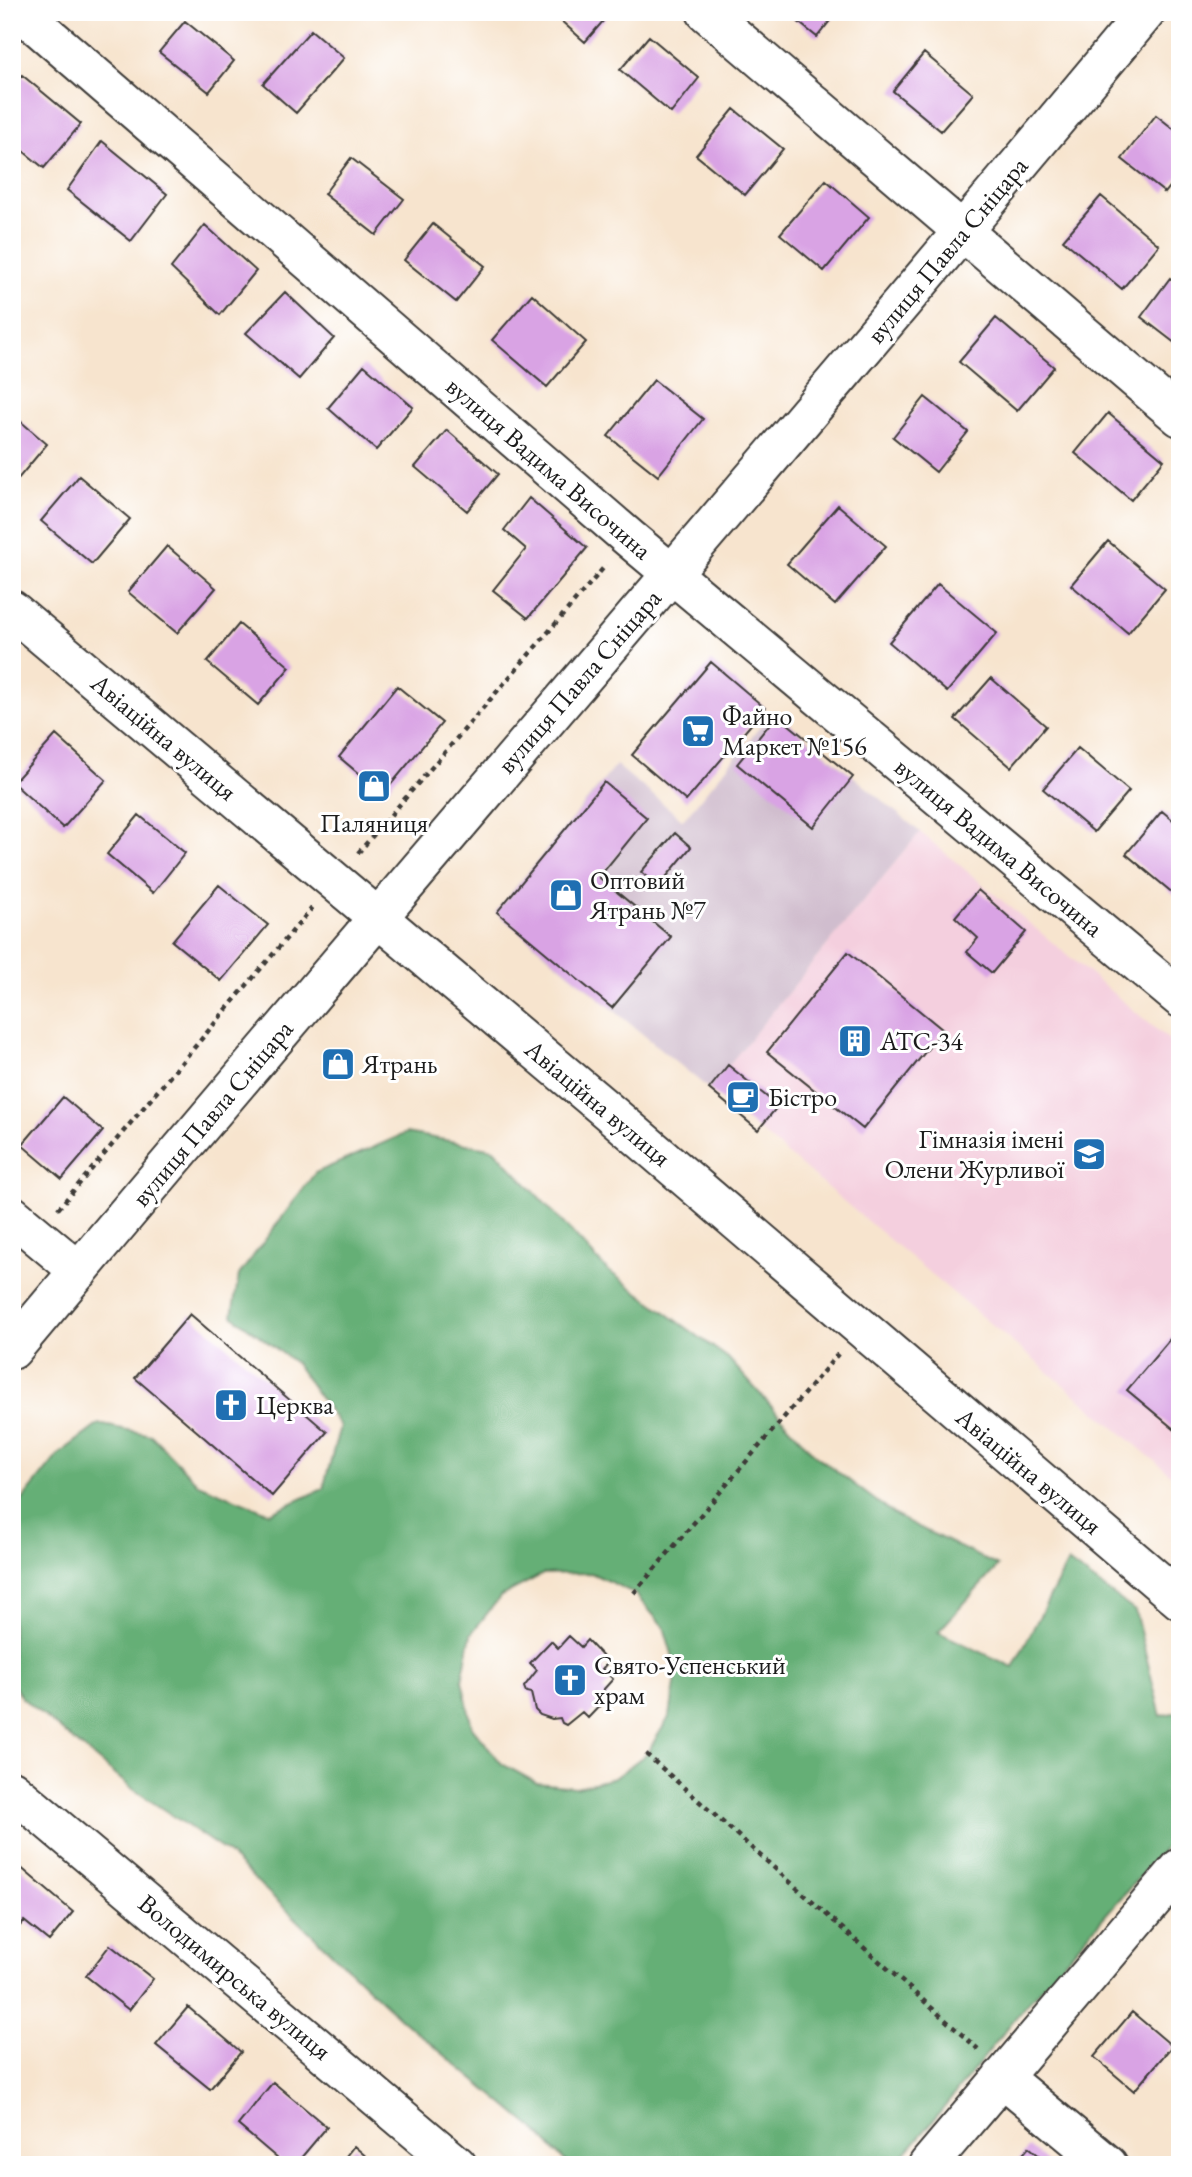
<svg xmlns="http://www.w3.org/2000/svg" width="1192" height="2177" font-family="'EB Garamond',serif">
<rect width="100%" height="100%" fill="#fff"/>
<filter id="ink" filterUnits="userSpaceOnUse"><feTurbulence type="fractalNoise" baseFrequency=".0143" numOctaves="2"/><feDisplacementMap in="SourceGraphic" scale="14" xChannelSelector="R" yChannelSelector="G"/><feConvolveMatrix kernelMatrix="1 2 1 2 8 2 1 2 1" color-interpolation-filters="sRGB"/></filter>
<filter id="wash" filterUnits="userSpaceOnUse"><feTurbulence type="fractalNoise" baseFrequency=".00686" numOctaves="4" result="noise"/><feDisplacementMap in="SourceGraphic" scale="28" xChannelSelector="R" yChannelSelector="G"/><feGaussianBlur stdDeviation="1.57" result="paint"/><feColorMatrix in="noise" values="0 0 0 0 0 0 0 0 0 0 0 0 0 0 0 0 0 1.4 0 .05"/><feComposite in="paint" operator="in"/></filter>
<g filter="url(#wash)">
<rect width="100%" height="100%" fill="#f7e4ce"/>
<!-- built -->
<path fill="#f4cfde" d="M920 832 1180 1049V1482L709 1089Z"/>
<!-- industrial -->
<path fill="#d0bdce" d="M774 710 920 832 709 1089 495 912 616 765 683 820Z"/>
<!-- forest -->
<path fill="#65af76" stroke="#406649" stroke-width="2" fill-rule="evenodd" d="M406 1133 494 1149 606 1269 728 1358 814 1454 896 1516 998 1566 938 1632 1013 1667 1068 1562 1135 1611 1161 1716 1180 1711V1831L1025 2006 934 2120 895 2165H569L534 2129 401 2019 225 1851 130 1787 21 1697 12 1682V1513L59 1454 99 1424 151 1435 198 1484 270 1513 323 1489 340 1426 295 1363 232 1315 239 1275 315 1173ZM591 1573 634 1593 664 1627 677 1671 670 1716 646 1754 614 1778 576 1787 537 1783 502 1764 472 1727 462 1680 471 1634 501 1596 543 1574Z"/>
<g id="blocks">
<!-- building -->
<path fill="#d9a3e4" d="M551 12H611L585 42Z
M786 12H837L817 37Z
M185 21 234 61 209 92 159 52Z
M311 30 344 58 296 113 263 84Z
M649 36 699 78 671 113 620 70Z
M924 53 973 94 941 131 893 91Z
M22 75 81 124 44 168 12 142V87Z
M734 109 783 149 745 195 696 155Z
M1156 115 1180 134V174L1165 193 1122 159Z
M102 141 167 194 131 241 67 190Z
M351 158 404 199 376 235 324 194Z
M826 180 869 217 824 271 780 234Z
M1101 196 1159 245 1122 289 1063 240Z
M433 224 485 266 456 302 404 260Z
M205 225 256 271 220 315 171 268Z
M1170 278 1180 286V347L1141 317Z
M285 292 334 338 299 379 246 333Z
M532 294 586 342 547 387 492 340Z
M996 318 1054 367 1017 411 959 362Z
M364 365 413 407 376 450 328 408Z
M654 380 703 419 658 476 608 436Z
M925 397 968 432 936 472 893 437Z
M1108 413 1164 460 1131 500 1075 453Z
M12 414 47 444 12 486Z
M447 430 498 474 467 511 415 467Z
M79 476 130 519 92 564 41 521Z
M529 498 587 548 528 618 493 590 526 549 504 530Z
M838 505 886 546 835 605 787 564Z
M1108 541 1165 589 1128 633 1071 585Z
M167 546 216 588 177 633 128 592Z
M938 584 997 633 947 692 889 642Z
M239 624 290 667 258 705 207 662Z
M711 662 765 708 686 801 632 755Z
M991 678 1046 726 1011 767 955 719Z
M397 686 442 723 383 794 339 757Z
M777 715 853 777 813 827 737 764Z
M56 735 106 780 63 828 13 783Z
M1078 748 1129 791 1094 832 1043 789Z
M604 782 647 818 599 877 671 937 612 1008 497 912Z
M1162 811 1180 826V899L1126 854Z
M139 815 185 853 153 893 107 854Z
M675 833 691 847 658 887 641 872Z
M219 885 268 925 221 981 172 941Z
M978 890 1026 932 992 973 967 952 978 938 955 917Z
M848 952 943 1030 863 1129 767 1052Z
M728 1065 778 1106 758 1130 709 1089Z
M63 1097 103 1131 62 1179 22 1145Z
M190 1314 327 1432 272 1496 135 1378Z
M1180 1327V1434L1127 1390Z
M569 1636 581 1647 587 1640 608 1662 602 1669 613 1679 603 1690 609 1696 588 1718 582 1712 566 1725 562 1723 560 1718 552 1719 540 1715 535 1710 531 1693 526 1692 524 1687 537 1670 530 1663 551 1641 558 1648Z
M19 1866 73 1912 49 1941 24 1921 12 1935V1875Z
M110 1945 153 1979 129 2010 86 1976Z
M188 2007 241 2052 210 2089 156 2045Z
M1132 2012 1172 2046 1134 2091 1094 2057Z
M273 2082 327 2127 295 2165H285L238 2125Z
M354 2146 376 2165H339Z
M1029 2147 1050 2165H1014Z"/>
</g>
</g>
<g filter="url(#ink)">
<use href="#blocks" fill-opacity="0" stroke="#3d3a37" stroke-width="2"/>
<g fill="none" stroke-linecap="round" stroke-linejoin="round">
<!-- minor casing -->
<g stroke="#3d3a37" stroke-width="42">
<path id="minor" d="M21 12 629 538 1180 998
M706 12 1180 417
M12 610 603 1107 1180 1600
M12 1215 79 1271
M12 1350C387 902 772 462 1146 12
M12 1790 457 2165
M1002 2077 1108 2165
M928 2165 1180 1868"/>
</g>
<!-- path -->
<path stroke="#3d3a37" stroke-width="4.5" stroke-dasharray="5 5" stroke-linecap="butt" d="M358 853 606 565
M58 1209 312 908
M634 1593 838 1354
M646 1754 978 2049"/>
<!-- minor -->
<use href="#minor" stroke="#fff" stroke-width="38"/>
</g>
</g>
<!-- icons -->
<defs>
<g id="supermarket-square" transform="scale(1.75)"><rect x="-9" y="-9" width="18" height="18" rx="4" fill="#1f6fb2" stroke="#fff"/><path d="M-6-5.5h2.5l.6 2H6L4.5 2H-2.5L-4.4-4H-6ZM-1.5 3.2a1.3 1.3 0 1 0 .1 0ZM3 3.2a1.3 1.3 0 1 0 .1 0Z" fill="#fff"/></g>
<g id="shop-square" transform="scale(1.75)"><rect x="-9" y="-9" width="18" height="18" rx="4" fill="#1f6fb2" stroke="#fff"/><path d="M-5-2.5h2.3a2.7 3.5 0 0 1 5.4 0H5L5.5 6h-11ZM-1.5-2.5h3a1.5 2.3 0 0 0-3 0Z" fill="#fff"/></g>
<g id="building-square" transform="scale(1.75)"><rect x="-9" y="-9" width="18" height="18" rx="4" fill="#1f6fb2" stroke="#fff"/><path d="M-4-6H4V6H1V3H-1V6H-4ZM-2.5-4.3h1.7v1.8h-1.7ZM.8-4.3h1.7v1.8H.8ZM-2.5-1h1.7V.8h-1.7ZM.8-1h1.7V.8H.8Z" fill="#fff"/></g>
<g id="cafe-square" transform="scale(1.75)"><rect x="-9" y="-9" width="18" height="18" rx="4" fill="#1f6fb2" stroke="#fff"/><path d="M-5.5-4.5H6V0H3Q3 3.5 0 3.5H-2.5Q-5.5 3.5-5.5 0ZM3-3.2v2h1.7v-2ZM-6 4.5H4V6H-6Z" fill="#fff"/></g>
<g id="school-square" transform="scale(1.75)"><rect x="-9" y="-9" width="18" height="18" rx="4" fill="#1f6fb2" stroke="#fff"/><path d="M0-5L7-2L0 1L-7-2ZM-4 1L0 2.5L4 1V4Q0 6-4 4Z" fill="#fff"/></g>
<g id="church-square" transform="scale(1.75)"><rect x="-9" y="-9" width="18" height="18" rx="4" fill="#1f6fb2" stroke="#fff"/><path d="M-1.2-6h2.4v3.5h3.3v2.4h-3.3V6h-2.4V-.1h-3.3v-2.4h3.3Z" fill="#fff"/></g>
</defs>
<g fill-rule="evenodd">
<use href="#supermarket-square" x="698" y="731"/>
<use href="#shop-square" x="374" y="786"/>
<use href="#shop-square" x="566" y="895"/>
<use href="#building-square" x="855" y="1041"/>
<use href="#shop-square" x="338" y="1064"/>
<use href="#cafe-square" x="743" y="1097"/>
<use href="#school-square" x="1089" y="1154"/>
<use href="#church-square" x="231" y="1405"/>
<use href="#church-square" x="570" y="1680"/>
</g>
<g text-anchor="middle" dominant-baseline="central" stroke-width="6" stroke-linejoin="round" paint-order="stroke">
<!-- street labels -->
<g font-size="26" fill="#1c1c1c" stroke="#fff">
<text transform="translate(947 250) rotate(-50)">вулиця Павла Сніцара</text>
<text transform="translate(549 468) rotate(41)">вулиця Вадима Височина</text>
<text transform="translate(579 681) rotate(-49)">вулиця Павла Сніцара</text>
<text transform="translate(164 737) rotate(40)">Авіаційна вулиця</text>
<text transform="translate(999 847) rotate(40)">вулиця Вадима Височина</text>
<text transform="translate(598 1103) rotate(40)">Авіаційна вулиця</text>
<text transform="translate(212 1113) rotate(-50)">вулиця Павла Сніцара</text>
<text transform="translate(1029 1471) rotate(40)">Авіаційна вулиця</text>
<text transform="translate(235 1977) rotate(40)">Володимирська вулиця</text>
</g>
<!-- poi labels -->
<g font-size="26" fill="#1c1c1c" stroke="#fff" text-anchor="start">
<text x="722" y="716">Файно<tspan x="722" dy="30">Маркет №156</tspan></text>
<text x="374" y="823" text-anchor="middle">Паляниця</text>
<text x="590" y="880">Оптовий<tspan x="590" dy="30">Ятрань №7</tspan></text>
<text x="880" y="1041">АТС-34</text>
<text x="362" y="1064">Ятрань</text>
<text x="768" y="1097">Бістро</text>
<text x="1064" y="1139" text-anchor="end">Гімназія імені<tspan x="1064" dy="30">Олени Журливої</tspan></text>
<text x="256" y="1405">Церква</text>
<text x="594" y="1665">Свято-Успенський<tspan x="594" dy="30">храм</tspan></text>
</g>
</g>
<!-- margin -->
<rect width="1192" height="2177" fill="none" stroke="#fff" stroke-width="42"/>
</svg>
